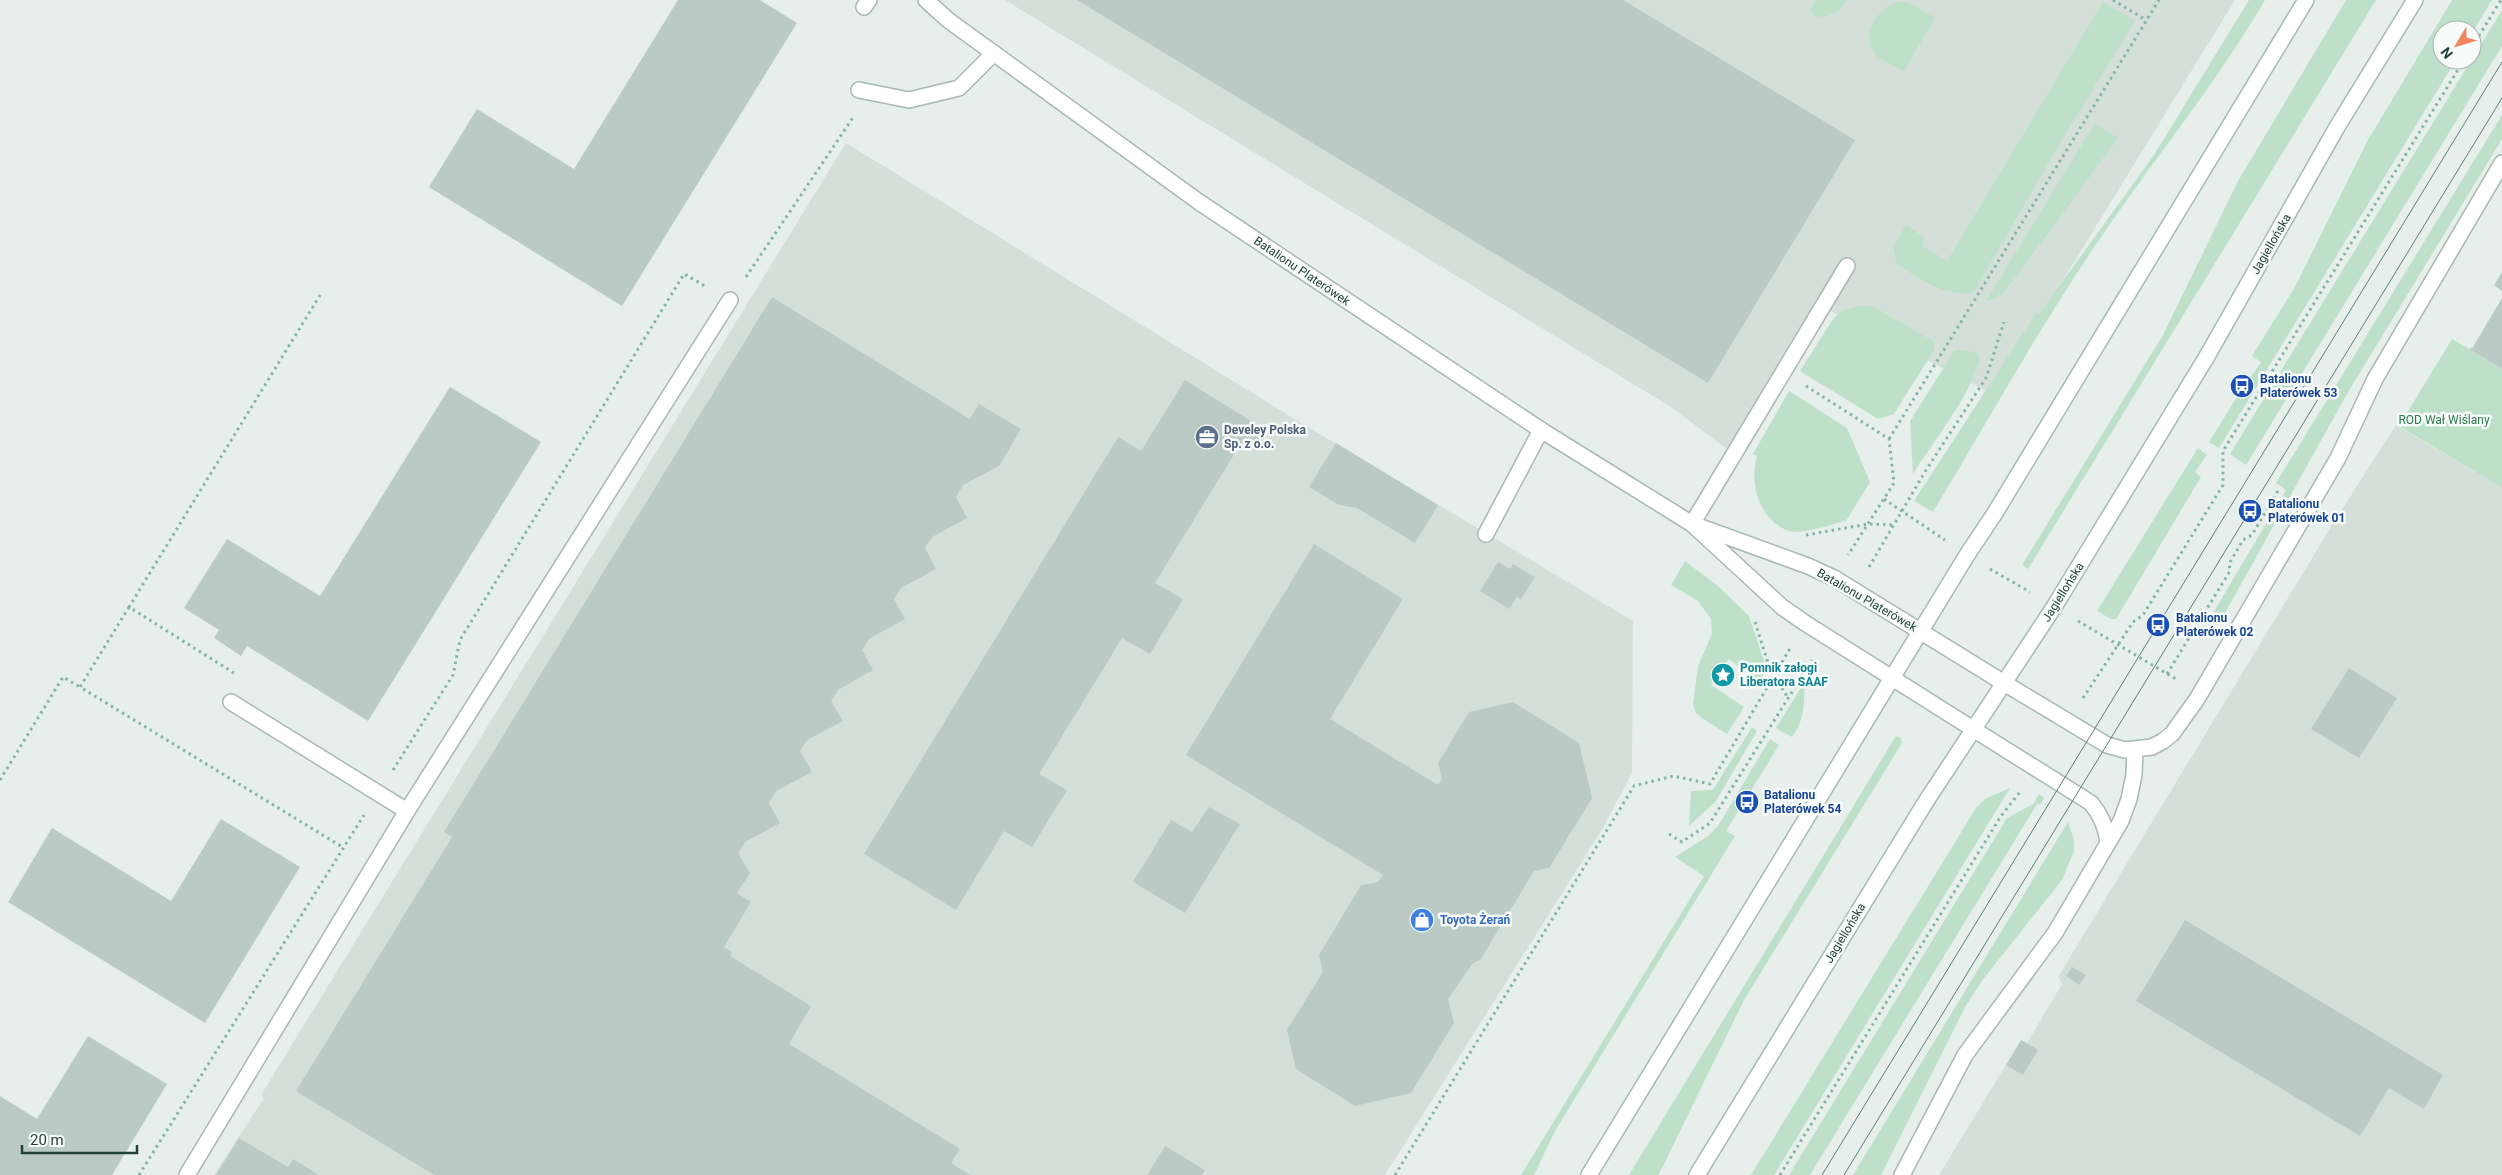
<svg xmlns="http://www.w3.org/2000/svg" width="2502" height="1175" font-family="Roboto,sans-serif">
<rect width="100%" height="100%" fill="#e6efeb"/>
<!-- built -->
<path fill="#d4dfda" d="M1005 0H2235L1993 394 1828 310 1731 452 1671 407Z
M846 143 1293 418 1633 621 1632 773 1603 828 1385 1175H214L264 1098 261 1095Z
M2396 425 2502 488V1175H1939L2021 1040 2027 1043 2062 984 2058 977 2334 522Z"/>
<!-- green -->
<path fill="#bfe0c8" d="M1816 0H1847C1839 12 1829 19 1814 16L1810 10Z
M2249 0H2265C2216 84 2154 159 2099 240 2039 328 1988 421 1933 512L1914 501 2036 313 2039 314 2154 155Z
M2346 0H2376L2028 569 2022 565 2163 335 2238 181Z
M2452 0H2492L2472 33V30H2442V60H2456L2219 448 2209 442 2240 392 2249 396 2252 391 2247 383 2261 362 2252 356 2295 287 2368 140Z
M1900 1 1911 4 1935 18 1904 71C1895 66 1883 62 1876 55 1859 38 1878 5 1900 1Z
M2103 2 2135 21 2059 145 1974 292C1947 298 1919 279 1897 264L1893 247 1906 225 1924 237 1923 246 1947 261Z
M2502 10V46L2246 465 2230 454Z
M2502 115V139L2347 394 2220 622 2210 618 2286 490 2276 483Z
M2095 123 2118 138 2007 289 1995 299 1986 301Z
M1861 305 1872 306 1935 342 1934 350 1894 414 1878 419 1800 371 1833 319 1842 311Z
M2452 339 2502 369V488L2399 426Z
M1955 350 1976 352 1980 359C1968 400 1936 437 1913 474L1910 421Z
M1789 391 1847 428 1870 482 1846 521C1832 524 1802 535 1789 531 1759 521 1749 483 1757 456L1753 454Z
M2198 448 2207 455 2195 472 2201 477 2116 619H2111L2097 611Z
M1685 561 1718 586 1749 616 1767 670 1759 681 1729 659 1711 685 1744 707 1727 734 1702 718 1696 713 1693 704 1698 666 1712 634 1711 619 1698 601 1671 585Z
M1804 683C1805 703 1804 721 1792 737L1776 728Z
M1752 727 1757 731 1716 801 1689 826 1691 791 1713 790Z
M1896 736 1901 738 1902 743 1744 1000 1664 1164 1658 1175H1629Z
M1770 739 1779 745 1726 831 1735 836 1555 1131 1534 1175H1521L1704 876 1675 857 1708 836 1718 826Z
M2010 788 1774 1175H1751L1976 808 1985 799Z
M2039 794 2044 798 2040 805 2037 804 1810 1175H1789L2007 818 2033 804Z
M2068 822 2074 840V851L2062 880 1984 978 1965 1007 1881 1175H1853Z"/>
<!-- building -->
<path fill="#bbcac4" d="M678 0H760L797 23 622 306 429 187 477 109 574 169Z
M1077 0H1623L1855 140 1708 383Z
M2502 272V291L2494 285Z
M772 297 970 419 979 404 1021 429 999 466 963 485 956 497 967 518 932 537 925 548 936 569 901 588 894 599 905 619 869 639 862 650 873 670 838 690 831 701 843 721 807 740 800 751 812 772 776 791 769 803 780 823 745 842 738 853 750 873 737 893 751 902 724 947 732 952 730 956 811 1006 789 1044 960 1149 951 1163 970 1175H434L296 1091 452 837 444 832Z
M2502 298V369L2469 349 2473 347Z
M1185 380 1267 431 1255 451 1241 443 1155 583 1183 599 1150 654 1122 638 1039 774 1067 790 1032 847 1004 831 956 910 864 854 1118 437 1141 451Z
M450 387 541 442 368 721 247 646 241 656 214 638 219 630 184 608 227 539 320 596Z
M1336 443 1438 505 1415 543 1357 508 1339 505 1309 487Z
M1314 544 1403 599 1330 719 1438 785 1442 779 1438 763 1469 712 1513 702 1579 743 1592 798 1549 868 1534 871 1480 960 1473 963 1448 999 1454 1023 1411 1093 1355 1106 1296 1069 1287 1030 1323 972 1319 955 1361 885 1378 882 1383 875 1186 755Z
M1498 562 1510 569 1513 564 1535 577 1521 599 1517 597 1509 609 1480 591Z
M2349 668 2397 698 2359 758 2311 729Z
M1209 807 1240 824 1185 913 1133 882 1171 820 1192 832Z
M221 819 300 867 205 1023 8 902 52 828 171 901Z
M2185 920 2443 1075 2424 1109 2389 1088 2360 1136 2136 1001Z
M2072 967 2086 975 2079 985 2066 976Z
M88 1036 167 1084 112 1175H0V1096L37 1119Z
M2021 1040 2038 1050 2023 1075 2006 1065Z
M239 1138 288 1167 293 1159 319 1175H216Z
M1165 1146 1205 1170 1202 1175H1147Z"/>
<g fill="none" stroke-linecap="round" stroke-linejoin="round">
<!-- lane casing -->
<g stroke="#a8b8b2" stroke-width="18">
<path id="lane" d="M864 7 869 0
M859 90 909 100 959 88 994 53
M1692 524 1847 266
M1486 534 1541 430
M2004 683 2107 745 2125 750 2152 747 2163 741 2172 734 2197 699 2338 458 2375 379 2502 163
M231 702 407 811 730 300
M1973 729 2091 803C2101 815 2106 827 2108 842
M187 1175 407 811
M1902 1175 1965 1055 2055 933 2121 821 2129 799 2134 775 2135 751"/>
</g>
<!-- street casing -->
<g stroke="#a8b8b2" stroke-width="18">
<path id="street" d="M926 0 948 20 1199 202 1541 430 1692 524 1782 607 1805 623 1973 729
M1698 526 1808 566 1834 578 2004 683"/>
</g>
<!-- secondary casing -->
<g stroke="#a4bbb3" stroke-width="18">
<path id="secondary" d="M1589 1175 1967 555 1995 513 2306 0
M1697 1175 1925 803 2054 607 2206 358 2337 127 2415 0"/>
</g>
<!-- path -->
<path stroke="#86b3a5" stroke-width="3" stroke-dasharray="2.5 4" stroke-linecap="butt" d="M2113 0 2146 20
M2472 47 2501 0
M746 277 854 116
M1806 386 1889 439 1894 483 1848 555
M1889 439 2159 0
M1884 499 1945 540
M1806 535 1868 524 1894 525
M1869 567 1926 470 1986 378 2004 322
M1990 569 2030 592
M129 607 80 687 344 848
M2078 621 2176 679
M1755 622 1769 666 1788 698
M234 673 129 607 322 292
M2167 674 2230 571 2229 564 2243 540 2252 535 2279 489
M2083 698 2133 622 2143 615 2223 485V451L2464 60
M393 770 453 675 460 640 684 274 705 286
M0 780 63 677 80 687
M1669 834 1682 842 1710 823 1812 660
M139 1175 364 815
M1395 1175 1634 786 1673 776 1710 784 1791 647
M1780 1175 2001 816 2020 792"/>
<!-- lane -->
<use href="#lane" stroke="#fff" stroke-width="15"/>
<!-- street -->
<use href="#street" stroke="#fff" stroke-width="15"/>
<!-- secondary -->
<use href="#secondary" stroke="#fff" stroke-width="15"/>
<!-- tram -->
<path stroke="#5f7d75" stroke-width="1" d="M1822 1175 2502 62
M1844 1175 2502 98"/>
</g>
<!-- icons -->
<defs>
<g id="bus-disc" transform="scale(1.25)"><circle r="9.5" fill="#1a4fb4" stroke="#f7fbf9"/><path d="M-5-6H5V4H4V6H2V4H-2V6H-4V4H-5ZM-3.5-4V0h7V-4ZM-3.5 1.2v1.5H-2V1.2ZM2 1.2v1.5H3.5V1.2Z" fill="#fff"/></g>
<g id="office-disc" transform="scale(1.25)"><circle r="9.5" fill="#5c6f8a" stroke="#f7fbf9"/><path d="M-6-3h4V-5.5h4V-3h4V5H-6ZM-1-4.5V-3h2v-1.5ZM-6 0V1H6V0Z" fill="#fff"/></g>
<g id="sight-disc" transform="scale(1.25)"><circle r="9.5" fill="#0f9aa8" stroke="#f7fbf9"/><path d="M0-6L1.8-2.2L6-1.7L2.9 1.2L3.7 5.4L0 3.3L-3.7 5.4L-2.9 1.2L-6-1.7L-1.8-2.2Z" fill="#fff"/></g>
<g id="shop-disc" transform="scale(1.25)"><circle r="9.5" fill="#3f7fe0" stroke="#f7fbf9"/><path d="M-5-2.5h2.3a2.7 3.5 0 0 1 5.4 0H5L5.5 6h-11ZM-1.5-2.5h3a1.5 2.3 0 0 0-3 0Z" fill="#fff"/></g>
</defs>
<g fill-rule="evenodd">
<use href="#bus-disc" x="2242" y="386"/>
<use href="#office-disc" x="1207" y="437"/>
<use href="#bus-disc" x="2250" y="511"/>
<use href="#bus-disc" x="2158" y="625"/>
<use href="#sight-disc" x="1723" y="675"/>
<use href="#bus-disc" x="1747" y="802"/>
<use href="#shop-disc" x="1422" y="920"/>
</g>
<g text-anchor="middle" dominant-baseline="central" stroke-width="5" stroke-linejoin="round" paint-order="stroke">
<!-- street labels -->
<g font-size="12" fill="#24423a" stroke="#f7fbf9">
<text transform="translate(2271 244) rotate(-60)">Jagiellońska</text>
<text transform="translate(1302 271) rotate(34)">Batalionu Platerówek</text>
<text transform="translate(2063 592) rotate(-58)">Jagiellońska</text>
<text transform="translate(1867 600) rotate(30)">Batalionu Platerówek</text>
<text transform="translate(1845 933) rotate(-59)">Jagiellońska</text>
</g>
<!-- transit labels -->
<g font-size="12" font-weight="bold" fill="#164399" stroke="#f7fbf9" text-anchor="start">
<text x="2260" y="379">Batalionu<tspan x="2260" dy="14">Platerówek 53</tspan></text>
<text x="2268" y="504">Batalionu<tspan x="2268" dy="14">Platerówek 01</tspan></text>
<text x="2176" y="618">Batalionu<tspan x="2176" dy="14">Platerówek 02</tspan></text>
<text x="1764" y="795">Batalionu<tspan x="1764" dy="14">Platerówek 54</tspan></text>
</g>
<!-- park labels -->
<g font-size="12" fill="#2d7a4b" stroke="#f7fbf9">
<text x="2444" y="420">ROD Wał Wiślany</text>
</g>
<!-- service labels -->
<g font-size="12" font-weight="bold" fill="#4e5e75" stroke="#f7fbf9" text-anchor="start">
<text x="1224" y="430">Develey Polska<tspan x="1224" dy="14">Sp. z o.o.</tspan></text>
</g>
<!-- culture labels -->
<g font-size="12" font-weight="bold" fill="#0d838f" stroke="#f7fbf9" text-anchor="start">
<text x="1740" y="668">Pomnik załogi<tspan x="1740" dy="14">Liberatora SAAF</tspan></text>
</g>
<!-- shop labels -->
<g font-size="12" font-weight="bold" fill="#366cbe" stroke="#f7fbf9" text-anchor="start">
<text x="1440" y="920">Toyota Żerań</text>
</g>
</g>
<!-- north arrow -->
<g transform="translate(2457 45) rotate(232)"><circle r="24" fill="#f7fbf9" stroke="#a3b1ad"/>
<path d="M0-4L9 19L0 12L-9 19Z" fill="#f4845f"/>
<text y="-8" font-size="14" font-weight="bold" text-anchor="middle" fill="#24423a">N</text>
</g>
<!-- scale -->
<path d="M22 1145v8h115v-8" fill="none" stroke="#24423a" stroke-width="2.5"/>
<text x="30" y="1145" font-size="15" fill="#24423a" stroke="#f7fbf9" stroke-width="4" paint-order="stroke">20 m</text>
</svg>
